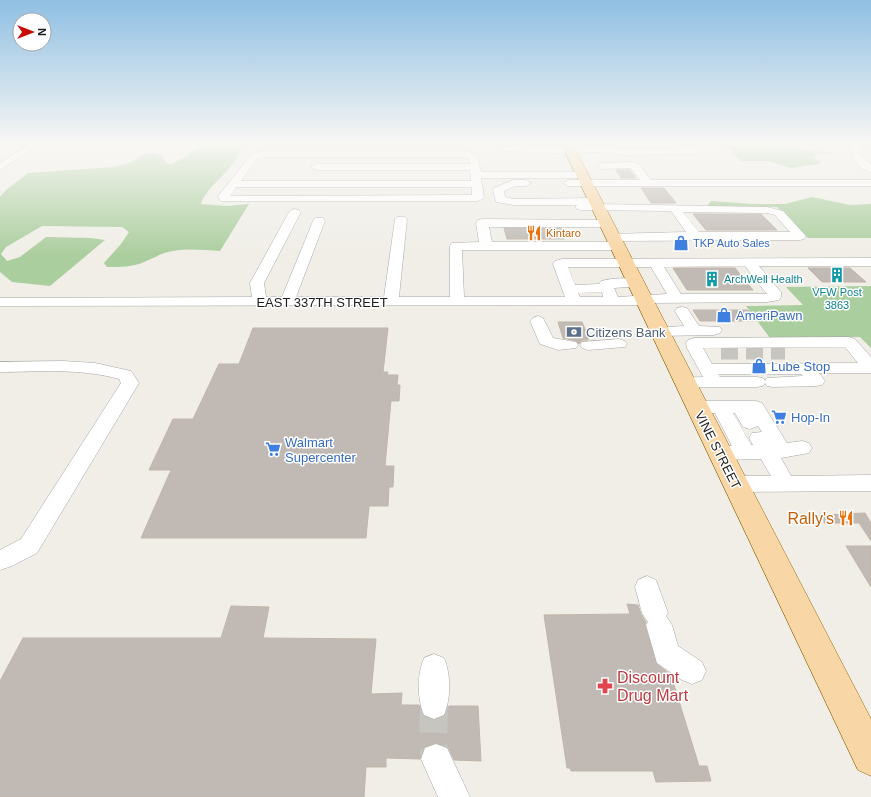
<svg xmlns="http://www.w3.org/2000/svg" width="871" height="797" font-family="Helvetica,sans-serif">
<rect width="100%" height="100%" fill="#f0eee7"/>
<!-- forest -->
<path fill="#abce9e" d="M211 143H230L231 147 241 149C234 171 206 186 201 204L227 206 249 204 220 251C205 250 189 248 173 251 163 252 154 258 144 262 133 267 120 267 107 267L104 263 121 244 129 232 122 227 42 226 6 247 1 254 7 261 20 257 46 237 91 238 105 240 50 286 12 282 0 272V197L5 191 28 173 114 167 132 162 142 155 152 153 162 155 166 163 172 164 188 155 191 152Z
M723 143H788L769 145 768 146 801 149 840 154H817L814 158 821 162 819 164 791 168 768 161H741Z
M812 197 850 205 871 204V238H808L777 207 707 206 711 201 753 204H785Z
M871 286V348L860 337 770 338 746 306 803 305 786 287Z"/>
<!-- building -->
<path fill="#c1bab4" stroke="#c1b5aa" d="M616 170H630L636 178H621Z
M641 188H664L676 203H651Z
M693 214H761L777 230H706Z
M504 228H561L565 239H507Z
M673 268H735L753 290H687Z
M808 268H850L866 282H822Z
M693 310H748L756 321H700Z
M558 322H582L589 338H588V340H582L579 344 576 341 563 338Z
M253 328H388L383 372H388L387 375H398L397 385H400L399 401H391L385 466H394L393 487H389L388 506H369L366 538H141L171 470H149L173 419H193L219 364H239Z
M865 513 871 523V541L859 523H824V515Z
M846 546H871V587Z
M627 604 638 605 641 614 646 622 645 625 656 663 671 675 699 766H707L711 781 656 782 653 771H571L570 768H567L544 615 630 614Z
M231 606 269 607 263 638 376 639 371 694 402 693 401 705H419L423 716 433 720 445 716 449 706H478L481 761 454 760 448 747 435 743 424 747 420 759 386 758V767H366L364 797H0V681L23 638H221Z"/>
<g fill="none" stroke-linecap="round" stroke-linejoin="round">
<!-- minor-tunnel-far1 -->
<path stroke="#c6c5bf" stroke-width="17" stroke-dasharray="17 8" stroke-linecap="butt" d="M721 351H785"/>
<!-- minor-tunnel -->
<path stroke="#c6c5bf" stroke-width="28" stroke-dasharray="28 14" stroke-linecap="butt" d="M434 705 433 745 436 759"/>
<!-- minor casing -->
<g stroke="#a7a7a7" stroke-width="1">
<path id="minor" d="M31 143H42L0 170V163Z
M851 143H860L861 156 871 164V172C858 169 848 156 851 143Z
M507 146H598L625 149 695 148 700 151 695 154 625 155 598 152 556 153 504 151 502 149 504 147Z
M260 151H466L477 155 481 172H581L586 175 581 178H481L484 198 478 201H221L218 197 219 195 251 155ZM262 157H465L469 159 470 164H316L311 167 316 170H470L471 181H241L257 159ZM236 187H472V195L230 196Z
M632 162 639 164 651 180H871V186H568L563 183 568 180H640L631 168 602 169 597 166 602 163Z
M513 180H526L531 183 526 186H515L504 191 505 197 514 199 594 198 600 201 596 204 767 207 783 211 806 236 804 239 800 240 612 241 608 240 606 237 608 234 686 232 671 211 581 210 577 209 575 207 577 205H514L496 202 493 190 494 188ZM683 212 767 213 775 215 790 232H699Z
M295 209 299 210 301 212 264 283 266 297H282L313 221 315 218H323L325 221 296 297H384L395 219 397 217H405L407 219 399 297H450V246L452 243 479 242 476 223 478 220 482 219 605 220 609 221 611 224 609 227H489L492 242H616L620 243 622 246 620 249 616 250H462L464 297H565L553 264 555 261 562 259 871 258V266H759L781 292V297L779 300 767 302 650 303 644 305 0 306V298L252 297 250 283 289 212 291 210ZM745 266 767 294H681L664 267ZM568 267H651L667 294 618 297 614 288 640 286 642 283 640 280C629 277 612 278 601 281L599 284 575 285ZM602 292 603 297H580L578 293Z
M682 307 687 308 699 326 720 327 722 330 720 333 714 335 659 336 653 334 651 331 653 328 684 326 675 311 677 308Z
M538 316 543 318 553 338 576 342 578 345 576 348 558 350 540 344 530 321 533 318Z
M849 337 855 339 871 357V373H819L825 381 822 385 816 386 773 387 767 386 765 383 763 386 757 387H684L678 386 675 382 678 378 703 377 687 348 686 343 688 340 694 338ZM845 347 858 363 712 364 703 348ZM718 374H801L803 376 767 378 765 381 763 378 757 377H720Z
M619 339 625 341 627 344 625 347 588 350 582 348 580 345 582 342Z
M63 361 95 363 131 371 139 383 37 553 12 566 0 570V550L21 539 121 383 119 379C80 368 40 372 0 372V362Z
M696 401H756L762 403 787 443 802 441 809 443 812 448 809 453 781 458 791 476 871 475V491L735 492 728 489 725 484 728 479 735 476H771L761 459 719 460 712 458 709 453 712 448 719 446H732L715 413H696L690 411 687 407 690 403ZM733 413H735L743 427 750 429 758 426 762 432 752 433 749 438 753 445H751Z
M647 576 656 580 668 613 666 616 672 625 678 646 702 662 706 671 702 680 692 684 682 680 657 663 646 625 648 622 642 613 635 587 638 580Z
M434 654 444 658C451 674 451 699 444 715L434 719 424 715C417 699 417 674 424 658Z
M436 744 447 748 470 797H438L421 759 425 748Z"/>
</g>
<!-- major casing -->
<g stroke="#966907" stroke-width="1">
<path id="major" d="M561 143H572L871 719V776L858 770Z"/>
</g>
<!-- minor -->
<use href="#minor" fill="#fff" fill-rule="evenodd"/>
<!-- major -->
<use href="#major" fill="#f8d6a5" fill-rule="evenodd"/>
</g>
<!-- sky -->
<linearGradient id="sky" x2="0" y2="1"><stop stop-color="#8fbfe3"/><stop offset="0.56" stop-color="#f8f7f4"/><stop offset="1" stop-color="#f8f7f4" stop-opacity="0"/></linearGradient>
<rect width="871" height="255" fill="url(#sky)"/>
<!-- icons -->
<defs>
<g id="restaurant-bare" transform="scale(1.2)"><path d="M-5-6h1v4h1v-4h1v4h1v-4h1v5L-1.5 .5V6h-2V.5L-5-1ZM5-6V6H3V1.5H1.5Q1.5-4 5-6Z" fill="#e8710a" stroke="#fff" stroke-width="2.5" paint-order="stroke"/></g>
<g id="shop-bare" transform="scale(1.2)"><path d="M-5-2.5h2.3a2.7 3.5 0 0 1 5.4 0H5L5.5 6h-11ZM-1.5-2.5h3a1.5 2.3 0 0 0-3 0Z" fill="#3f7fe0" stroke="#fff" stroke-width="2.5" paint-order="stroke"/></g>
<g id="building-bare" transform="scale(1.2)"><path d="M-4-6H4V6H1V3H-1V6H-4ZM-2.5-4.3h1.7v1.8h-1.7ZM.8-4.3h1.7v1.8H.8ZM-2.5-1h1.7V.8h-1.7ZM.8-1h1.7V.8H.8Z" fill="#0f9aa8" stroke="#fff" stroke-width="2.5" paint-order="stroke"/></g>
<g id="bank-bare" transform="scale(1.2)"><path d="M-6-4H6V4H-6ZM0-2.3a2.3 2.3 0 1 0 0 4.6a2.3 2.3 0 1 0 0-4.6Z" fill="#5c6f8a" stroke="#fff" stroke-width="2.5" paint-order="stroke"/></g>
<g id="supermarket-bare" transform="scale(1.2)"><path d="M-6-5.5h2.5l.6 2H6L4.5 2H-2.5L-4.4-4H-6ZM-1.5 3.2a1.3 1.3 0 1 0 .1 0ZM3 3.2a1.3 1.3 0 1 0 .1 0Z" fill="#3f7fe0" stroke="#fff" stroke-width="2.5" paint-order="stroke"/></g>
<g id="pharmacy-bare" transform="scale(1.2)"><path d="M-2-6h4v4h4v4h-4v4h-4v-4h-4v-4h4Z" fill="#e0444e" stroke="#fff" stroke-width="2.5" paint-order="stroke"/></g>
</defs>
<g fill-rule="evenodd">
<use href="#restaurant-bare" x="534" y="233"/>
<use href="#shop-bare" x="681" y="243"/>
<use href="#building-bare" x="837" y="275"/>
<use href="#building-bare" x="712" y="279"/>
<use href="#shop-bare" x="724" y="315"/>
<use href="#bank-bare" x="574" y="332"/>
<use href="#shop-bare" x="759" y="366"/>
<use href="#supermarket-bare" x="779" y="417"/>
<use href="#supermarket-bare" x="273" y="449"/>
<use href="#restaurant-bare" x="846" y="518"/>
<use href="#pharmacy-bare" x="605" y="686"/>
</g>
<g text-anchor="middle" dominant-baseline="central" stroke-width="3" stroke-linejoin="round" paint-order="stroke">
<!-- far-food labels -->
<g font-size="11" fill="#c56008" stroke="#fff" text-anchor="start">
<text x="546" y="233">Kintaro</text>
</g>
<!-- far-shop labels -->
<g font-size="11" fill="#366cbe" stroke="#fff" text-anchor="start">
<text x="693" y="243">TKP Auto Sales</text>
</g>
<!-- far-culture labels -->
<g font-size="11" fill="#0d838f" stroke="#fff" text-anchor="start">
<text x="724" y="279">ArchWell Health</text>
<text x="837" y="292" text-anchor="middle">VFW Post<tspan x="837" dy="13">3863</tspan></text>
</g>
<!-- street labels -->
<g font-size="13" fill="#202020" stroke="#fff">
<text x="322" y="302">EAST 337TH STREET</text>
<text transform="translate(718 450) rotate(63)">VINE STREET</text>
</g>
<!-- shop labels -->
<g font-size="13" fill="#366cbe" stroke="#fff" text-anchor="start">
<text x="736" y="315">AmeriPawn</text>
<text x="771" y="366">Lube Stop</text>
<text x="791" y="417">Hop-In</text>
<text x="285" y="442">Walmart<tspan x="285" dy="15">Supercenter</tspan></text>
</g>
<!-- service labels -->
<g font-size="13" fill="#4e5e75" stroke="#fff" text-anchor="start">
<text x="586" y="332">Citizens Bank</text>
</g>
<!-- near-food labels -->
<g font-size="16" fill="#c56008" stroke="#fff" text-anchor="end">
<text x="834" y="518">Rally's</text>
</g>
<!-- near-health labels -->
<g font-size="16" fill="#be3a42" stroke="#fff" text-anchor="start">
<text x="617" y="677">Discount<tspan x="617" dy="18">Drug Mart</tspan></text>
</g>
</g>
<!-- north arrow -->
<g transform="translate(32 32) rotate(90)"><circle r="19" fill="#ffffff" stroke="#a6a6a6"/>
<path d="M0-3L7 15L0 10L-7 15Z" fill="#c70d09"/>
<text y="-6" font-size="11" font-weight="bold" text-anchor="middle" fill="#202020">N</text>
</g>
</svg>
